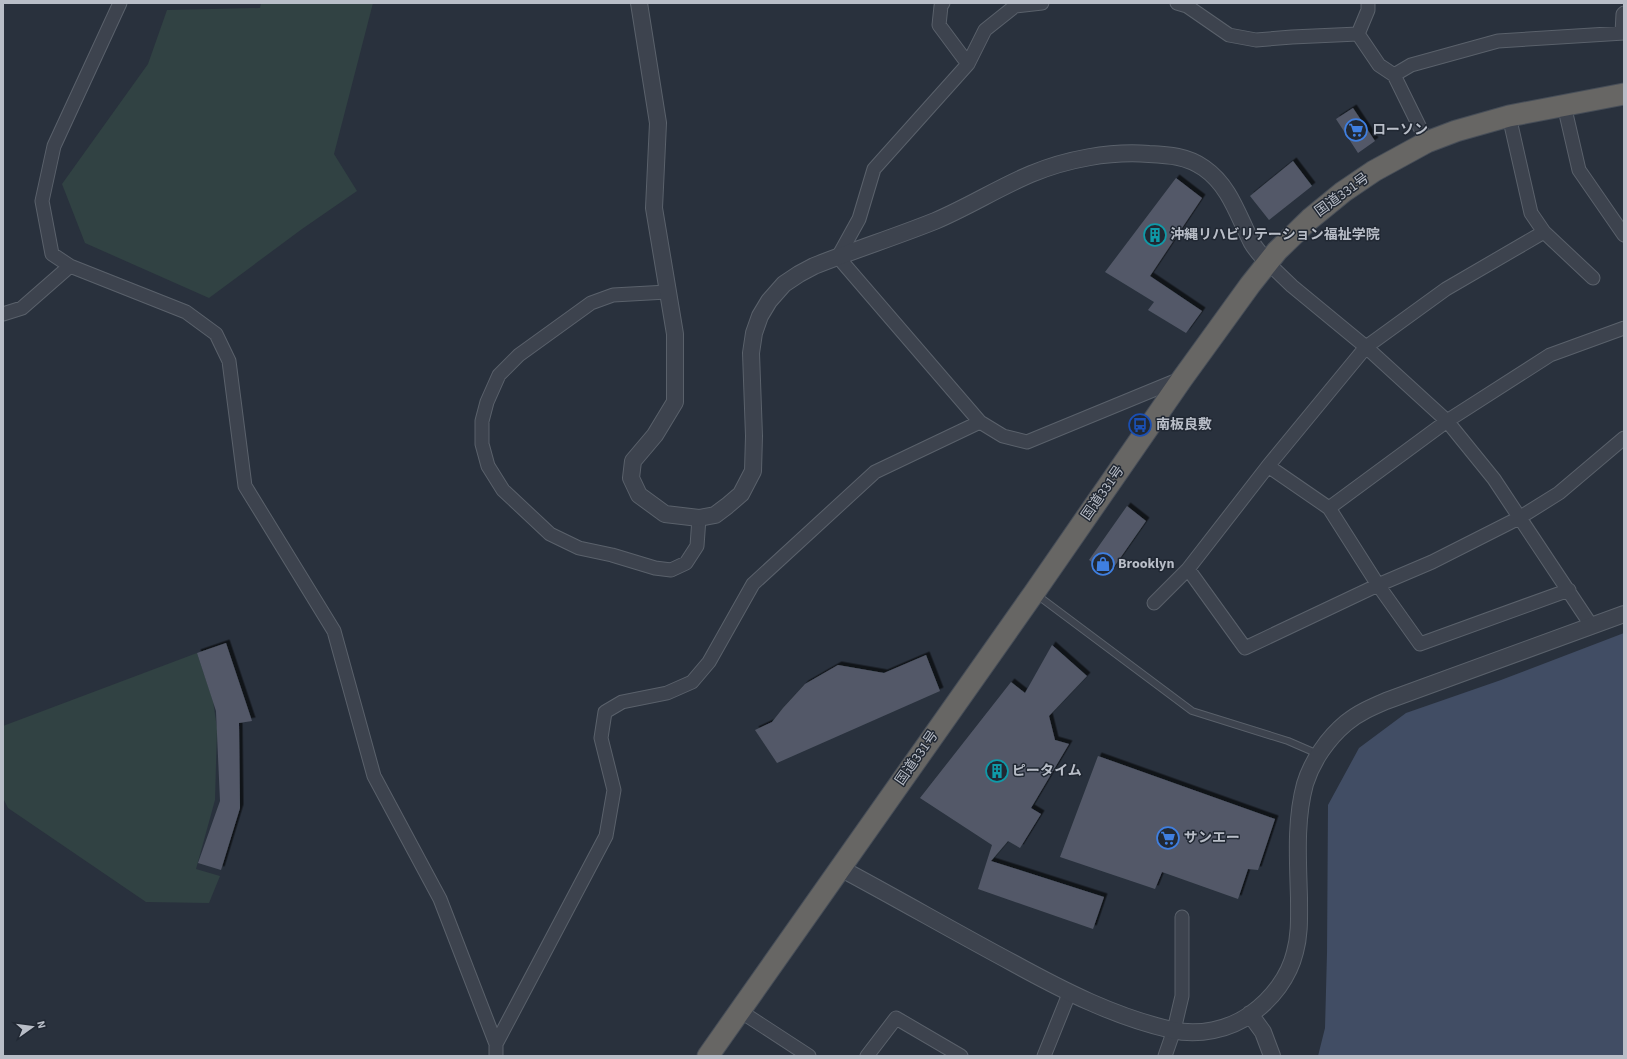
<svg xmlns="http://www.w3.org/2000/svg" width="1627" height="1059" font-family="'Source Sans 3','Noto Sans JP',sans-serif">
<defs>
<filter id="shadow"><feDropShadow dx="3.5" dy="-3.5" stdDeviation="0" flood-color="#0009"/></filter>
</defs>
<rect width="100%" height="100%" fill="#29313d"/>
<!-- green -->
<path fill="#314243" d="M261 3H373L334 154 357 191 302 229 209 298 85 243 62 184 148 64 167 10 260 8Z
M197 653 213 701 217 728 215 800 196 869 220 876 209 903 146 902 8 808 3 798V726Z"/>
<!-- water -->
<path fill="#414d64" d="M1624 633V1056H1318L1325 1028 1327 953 1328 805 1359 748 1406 713 1501 680Z"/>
<!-- building -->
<path fill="#535968" filter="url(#shadow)" d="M1353 108 1375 141 1358 153 1336 119Z
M1293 161 1312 186 1269 220 1250 196Z
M1176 178 1202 198 1150 276 1202 311 1186 333 1148 310 1154 302 1105 272Z
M1127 506 1146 521 1109 574 1089 560Z
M226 643 252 721 239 723 240 808 221 870 198 863 220 801 216 711 197 653Z
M1052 645 1087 676 1049 716 1055 740 1069 744 1031 808 1041 814 1020 848 1008 841 991 861 1104 897 1093 929 978 889 992 845 920 798 1011 682 1025 693Z
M926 655 940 691 777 763 755 730 772 722 783 708 805 684 838 665 884 673Z
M1098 756 1275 819 1258 870 1248 869 1238 899 1162 872 1155 889 1060 857Z"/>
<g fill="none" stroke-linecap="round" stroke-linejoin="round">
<!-- service casing -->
<g stroke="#5a616b" stroke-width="8">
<path id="service" d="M1037 595 1192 711 1288 741 1318 754"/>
</g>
<!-- minor casing -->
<g stroke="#5a616b" stroke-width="15">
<path id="minor" d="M120 3 54 146 42 201 52 254 70 266 186 312 216 334 229 361 245 486 334 631 374 776 440 899 496 1044V1056
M943 3 941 6 939 25 968 64
M1042 3 1015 6 985 30 968 64 874 169 859 219 838 257 980 422 1003 436 1027 442 1180 379
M1177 3 1187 6 1229 35 1256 40 1292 37 1358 34
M1622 33 1623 14 1624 13
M1358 34 1379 65 1394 75 1427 142
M1358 34 1368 10V3
M1394 75 1411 65 1498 41 1624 33
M1564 105 1579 170 1624 235
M1509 116 1531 213 1544 232 1593 278
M1544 232 1446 289 1366 347 1268 466 1188 569 1245 648 1378 585 1432 562 1519 518 1559 493 1624 438
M1267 262 1292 286 1366 347 1447 421 1494 479 1591 625
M667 292 613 295 591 303 519 355 499 375 487 402 482 421V444L488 466 503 490 550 534 579 548 612 555 655 568 671 570 686 563 697 546 699 518
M3 314 22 308 70 266
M1268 466 1329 508 1447 421 1550 355 1624 328
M1329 508 1378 585 1420 644 1569 590
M1154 603 1188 569
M740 1011 809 1056
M496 1044 606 836 614 790 601 738 605 712 622 702 667 693 692 682 709 662 753 584 875 472 980 422
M867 1056 896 1018 961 1056
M1044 1056 1069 994
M1165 1056 1174 1030 1182 996V917"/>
</g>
<!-- tertiary casing -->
<g stroke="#5a616b" stroke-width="18">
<path id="tertiary" d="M639 3 658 123 654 208 675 334V402L655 435 633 461 631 478 639 495 665 514 699 518 715 515 727 506 741 494 753 471 754 436 751 353 754 333 760 316 769 301 784 284 799 274 814 266C854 250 895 237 935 221 968 207 998 188 1031 174 1067 159 1110 151 1149 154 1169 155 1187 156 1204 168 1230 186 1238 216 1252 243 1256 250 1262 256 1267 262
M840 868C898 899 955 932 1013 963 1064 991 1115 1017 1172 1030 1198 1036 1229 1030 1251 1014 1272 999 1289 977 1295 952 1300 934 1299 916 1299 898 1298 860 1295 821 1305 784 1312 761 1328 738 1346 723 1358 713 1372 707 1386 701L1624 614
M1250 1014 1263 1032 1272 1056"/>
</g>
<!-- trunk casing -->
<g stroke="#474e58" stroke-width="23">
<path id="trunk" d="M708 1056 1034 593 1182 379 1250 285 1277 251 1310 219 1343 192 1374 171 1427 142 1456 131 1509 116 1624 94"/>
</g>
<!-- service -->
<use href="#service" stroke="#3d434e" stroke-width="6"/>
<!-- minor -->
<use href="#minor" stroke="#3d434e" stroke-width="13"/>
<!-- tertiary -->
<use href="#tertiary" stroke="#3d434e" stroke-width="16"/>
<!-- trunk -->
<use href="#trunk" stroke="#676664" stroke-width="21"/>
</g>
<!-- icons -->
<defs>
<g id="supermarket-ring" transform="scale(1.15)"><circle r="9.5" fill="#212833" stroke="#3f7fe0" stroke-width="1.5"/><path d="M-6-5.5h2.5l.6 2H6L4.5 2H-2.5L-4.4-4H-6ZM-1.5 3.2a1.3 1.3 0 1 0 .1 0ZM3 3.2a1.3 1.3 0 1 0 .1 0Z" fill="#3f7fe0"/></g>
<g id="building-ring" transform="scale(1.15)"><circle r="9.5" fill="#212833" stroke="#0f9aa8" stroke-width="1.5"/><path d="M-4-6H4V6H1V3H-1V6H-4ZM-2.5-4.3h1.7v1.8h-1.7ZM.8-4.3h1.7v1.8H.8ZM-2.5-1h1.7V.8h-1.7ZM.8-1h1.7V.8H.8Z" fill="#0f9aa8"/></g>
<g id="bus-ring" transform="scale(1.15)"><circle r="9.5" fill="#212833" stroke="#1a4fb4" stroke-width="1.5"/><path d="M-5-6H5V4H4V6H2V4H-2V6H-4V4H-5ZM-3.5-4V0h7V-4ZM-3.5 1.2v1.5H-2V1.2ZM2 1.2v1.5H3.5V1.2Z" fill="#1a4fb4"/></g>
<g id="shop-ring" transform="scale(1.15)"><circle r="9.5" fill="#212833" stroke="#3f7fe0" stroke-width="1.5"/><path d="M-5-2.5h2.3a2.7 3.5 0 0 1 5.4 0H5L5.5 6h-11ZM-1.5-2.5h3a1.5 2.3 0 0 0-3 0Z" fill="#3f7fe0"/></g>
</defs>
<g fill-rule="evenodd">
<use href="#supermarket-ring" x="1356" y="130"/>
<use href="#building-ring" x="1155" y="235"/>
<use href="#bus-ring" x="1140" y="425"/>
<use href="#shop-ring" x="1103" y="564"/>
<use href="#building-ring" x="997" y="771"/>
<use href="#supermarket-ring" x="1168" y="838"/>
</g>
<g text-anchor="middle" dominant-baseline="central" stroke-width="3" stroke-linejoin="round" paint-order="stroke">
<!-- poi labels -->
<g font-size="14" font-weight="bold" fill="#b9bec8" stroke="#212833" text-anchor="start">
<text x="1372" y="130">ローソン</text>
<text x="1170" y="235">沖縄リハビリテーション福祉学院</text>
<text x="1156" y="425">南板良敷</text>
<text x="1118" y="564">Brooklyn</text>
<text x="1012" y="771">ピータイム</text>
<text x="1184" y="838">サンエー</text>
</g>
<!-- street labels -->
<g font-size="14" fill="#b9bec8" stroke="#212833">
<text transform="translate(1342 195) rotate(-36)">国道331号</text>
<text transform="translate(1103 493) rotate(-55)">国道331号</text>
<text transform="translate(917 758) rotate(-55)">国道331号</text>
</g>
</g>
<!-- border -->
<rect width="1627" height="1059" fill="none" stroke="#b9bec8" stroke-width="8"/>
<!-- north arrow -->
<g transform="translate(32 1027) rotate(76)" stroke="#212833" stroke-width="3" paint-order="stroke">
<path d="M0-3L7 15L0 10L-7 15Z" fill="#b9bec8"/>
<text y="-6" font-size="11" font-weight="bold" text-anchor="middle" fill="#b9bec8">N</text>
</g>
</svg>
